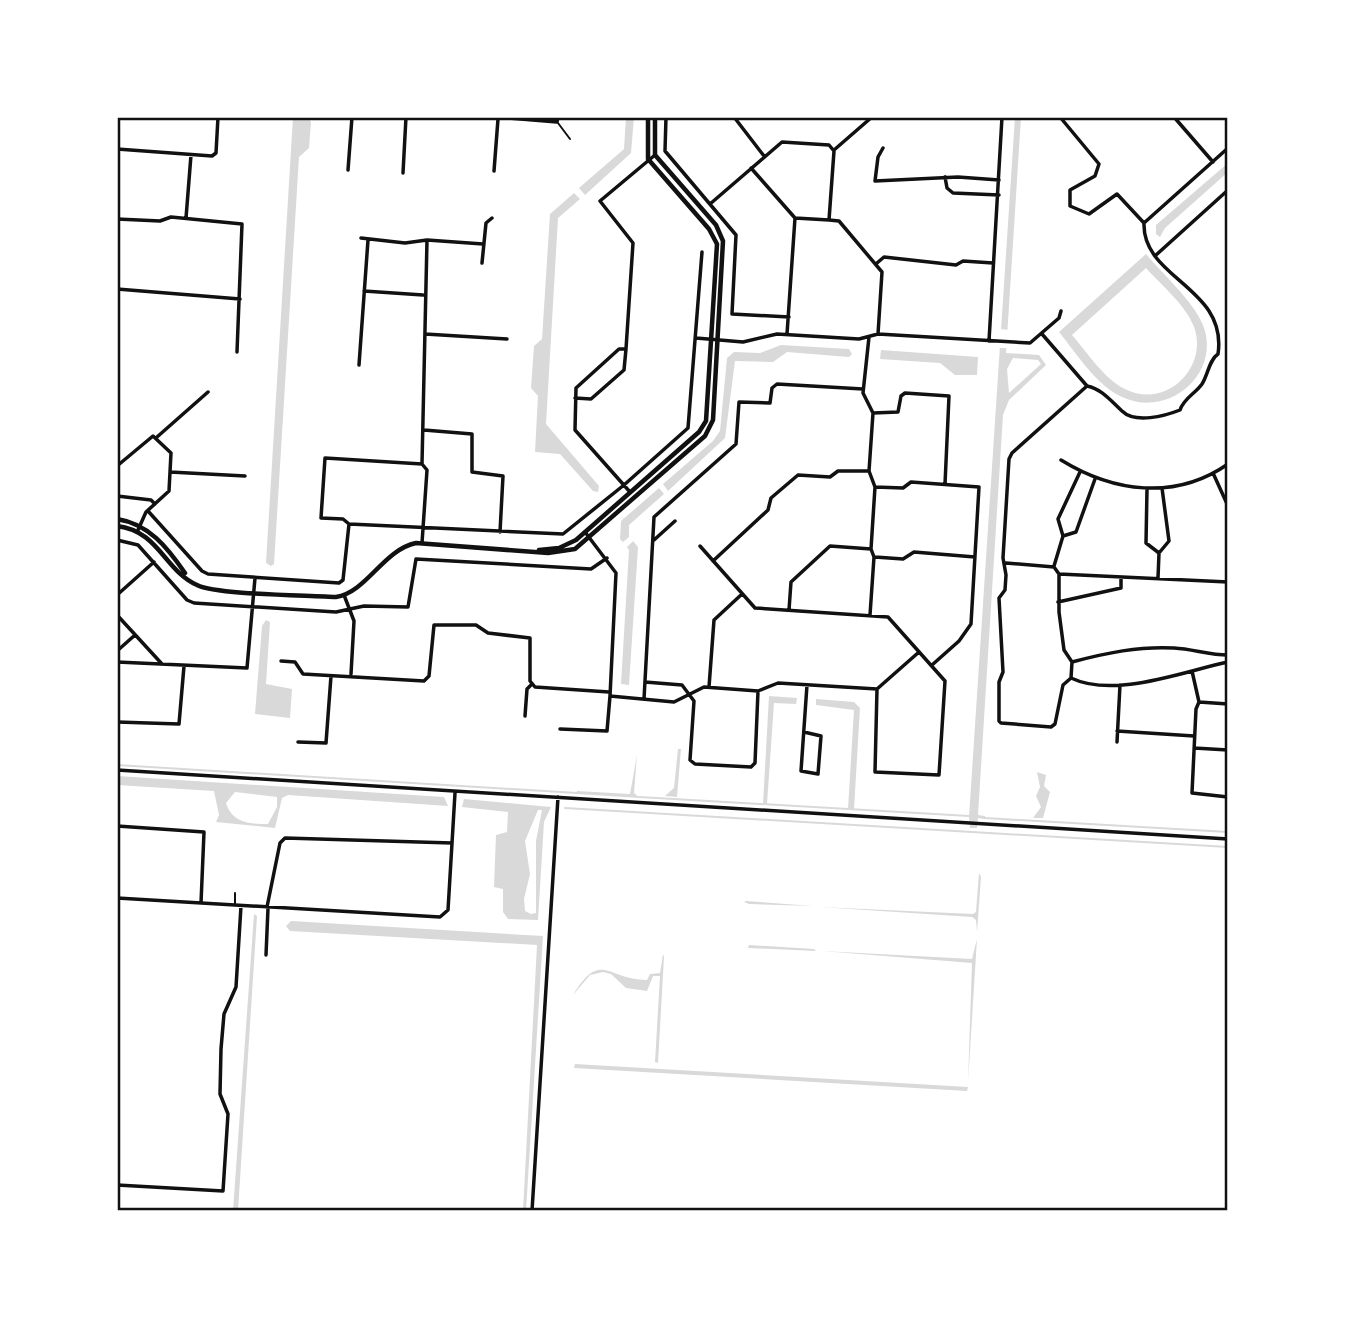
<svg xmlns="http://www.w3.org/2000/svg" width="1345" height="1328" font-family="Ubuntu,sans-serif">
<rect width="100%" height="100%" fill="#fff"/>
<!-- water -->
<path fill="#d9d9d9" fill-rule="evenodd" d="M293 117H308L311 122 309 148 299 157 274 564 271 566 266 563Z
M626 117H634L631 153 585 195 579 188 624 149Z
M1015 117H1021L1006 353 1039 355 1046 365 1009 400 1003 415 978 815 985 816V819L978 818 977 828H970L969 817ZM1013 358 1038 360 1041 364 1009 393 1007 369Z
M1228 163V172L1165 228 1160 237 1156 234V225Z
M574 193 580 199 558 218 546 424 599 486 598 492 593 491 560 454 535 452 538 396 531 388 534 346 542 339 550 214Z
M1146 254C1163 275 1192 299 1203 325 1222 374 1168 419 1122 397 1096 385 1077 354 1059 332ZM1146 268C1161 285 1186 305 1194 327 1209 368 1165 410 1125 389 1104 379 1087 352 1072 335Z
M781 345 849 349 852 354 849 357 787 352 773 362 735 361 725 438 668 491 663 484 713 441 720 431 727 358 734 352 760 353Z
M881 350 978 357 977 375H955L940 363 880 359Z
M659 488 664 494 629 525V537L623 542 620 539 621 521Z
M633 541 638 547 629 685 621 684 629 550 627 547Z
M266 620 270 622 266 684 292 689 290 718 255 714 262 626Z
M769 696 797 698 796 704 774 703 767 804H763Z
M816 699 854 702 860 708 854 809H848L854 710 816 705Z
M678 749H681L677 797 665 796 674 788Z
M637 755 634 793 640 798 577 794V791L630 794Z
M1037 772 1046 775 1044 786 1050 792 1043 818H1033L1041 807 1036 796 1040 787Z
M117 776 444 797 448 806 288 795 282 798 275 828 216 822 219 815 214 791 117 785ZM235 792 277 797V807L268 824C250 824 232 823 226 803Z
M464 799 551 807 544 822 538 920 508 919 503 912V889L494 887 496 835 507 832 508 812 462 807ZM538 810H542L536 841V913L531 914 525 911 524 899 530 874 525 841Z
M979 873 981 877 977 932 976 920 972 917 820 907 973 914 976 912Z
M744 902 746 901 813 906 749 904Z
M254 914 257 916 238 1211H233Z
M291 921 543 936 526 1211H523L537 945 290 931 286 926Z
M977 939 968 1082 972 963 822 951 972 959Z
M749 945 814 949 816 951 748 948Z
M663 954 664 957 658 1063 655 1062 660 976H653L647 991 626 988 611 974 603 972 590 975 573 995C601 949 607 980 647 980L650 974 660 973Z
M575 1064 968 1087 967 1091 574 1068Z"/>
<!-- pier -->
<path fill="#fff" d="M999 329 1011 330 1010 348H997Z"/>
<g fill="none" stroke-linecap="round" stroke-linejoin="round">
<!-- stream -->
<path stroke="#d9d9d9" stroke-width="2" d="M117 765 577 793
M639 797 969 816
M565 808 1228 847
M985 818 1228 832"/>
<!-- service -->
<path stroke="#111" stroke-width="2" d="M558 123 570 139
M235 904V893"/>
<!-- minor -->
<path stroke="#111" stroke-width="3.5" d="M494 117 557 122 558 117
M666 117 665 151 736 235 732 314 789 317
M734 117 764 156
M1060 117 1099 164 1095 176 1070 190V206L1089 214 1117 194 1144 223
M1174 117 1213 162
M803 118V117
M883 148 878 157 875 181 958 177 999 180
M117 149 212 156 216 153 218 117
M834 150 872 117
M751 168 795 218 787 334
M348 170 352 117
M494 171 498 119
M403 173 406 117
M945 177 947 188 953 193 999 195
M710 204 782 142 829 145 834 151 829 220 795 218
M186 218 191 155
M117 219 160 221 171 217 242 224 237 352
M829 220 839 221 882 272 878 334
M361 238 405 243 427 240 483 244
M1156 255 1228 190
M482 263 486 223 492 218
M877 263 884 257 956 265 963 261 993 263
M117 289 240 299
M364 291 423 295
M425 334 507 339
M1042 334 1087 386C1102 389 1111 401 1122 411 1135 424 1165 416 1180 410 1184 398 1195 394 1202 384 1208 375 1209 360 1218 354 1228 287 1142 279 1144 223L1228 148
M869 337 863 393 873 413 869 471 875 487 871 549
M696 338 743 342 777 334 859 339 878 334 1030 343 1059 318 1061 311
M989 341 1002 117
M359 365 368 240
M575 398 591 399 624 370 626 349
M873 413 898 412 901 396 905 393 949 396 945 484
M424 430 472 434V472L503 476 500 532
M157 437 208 392
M1061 460C1113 492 1175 501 1228 464
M117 466 153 436 171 453 169 491 146 512 138 530
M170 472 245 476
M1213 473 1228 506
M875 487 903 488 911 482 979 487 971 624 959 641 932 665
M1147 489 1146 543 1159 553
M630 492 575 430 576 388 619 349H626L633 243 600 201 655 155
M117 496 151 500 155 504
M148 511 202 571 208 574 339 583 343 580 349 524 563 534 624 485 688 428 702 252
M349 524 343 519 321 518 325 458 422 464
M585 532 616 573 610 696 674 702 704 687 758 691 778 683 877 689 875 772 939 775 945 681 888 617 755 608 700 546
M1063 536 1058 519 1080 472
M117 540 138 545 187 600 194 603 336 612 364 606 408 607 416 559 591 569 607 558
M654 540 675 521
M422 543 427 470 422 464 427 240
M875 557 903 559 914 552 975 557
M713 561 768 510 771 498 798 475 830 477 838 471H869
M1006 563 1054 567 1059 574 1228 582
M1054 566 1063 536 1076 532 1095 479
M1059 574V612L1064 650 1072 662 1071 678 1063 685 1055 724 1051 727 1001 723 999 721V682L1003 672 999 598 1005 590 1006 575 1003 558 1009 459 1012 453 1087 386
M1158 578 1159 553 1169 541 1162 488
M117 595 154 562
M344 595 354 621 351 674
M1058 602 1121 588V578
M789 610 791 582 830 546 871 549 874 557 870 615
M117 615 162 664
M117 651 135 635
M281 661 295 662 303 674 424 681 429 676 434 625H476L488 633 530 638V681L535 687 609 692
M117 662 247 668 255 578
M1072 662C1106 653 1139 646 1174 648 1193 649 1209 655 1228 655
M1192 671 1199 702 1196 709 1192 793 1228 797
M1071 678C1115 699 1184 671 1228 662
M645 682 682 685 694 701 690 760 695 764 751 767 755 763 758 691
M709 687 714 620 742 594
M877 689 919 652
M644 699 654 517 736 444 739 402 770 403 772 388 777 384 863 389
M1199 702 1228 704
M525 716 527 689 531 685
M117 722 179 724 184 666
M560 729 607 731 610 696
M1117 731 1194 736
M804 732 821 736 818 774 801 771 807 685
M298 742 326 743 331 676
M1117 742 1120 685
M1194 748 1228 750
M117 770 1228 839
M117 826 204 832 201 903
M117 898 440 917 448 910 455 793
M267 907 280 843 285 838 452 843
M266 955 268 908
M117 1185 223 1191 228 1114 220 1094 221 1049 224 1014 236 987 241 906
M532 1211 558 797"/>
<!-- tertiary -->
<path stroke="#111" stroke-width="4.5" d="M117 519C149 524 167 547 185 573
M117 526C159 531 164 570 197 585 216 595 308 595 336 597 367 592 383 550 416 543L548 553 575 549 705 436 713 420 723 241 716 225 655 155V117
M539 550 559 548 576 540 699 432 706 421 717 244 709 229 648 159V117"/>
</g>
<!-- border -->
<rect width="1345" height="1328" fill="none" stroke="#ffffff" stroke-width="238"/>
<rect x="119" y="119" width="1107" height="1090" fill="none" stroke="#111" stroke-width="2.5"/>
</svg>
